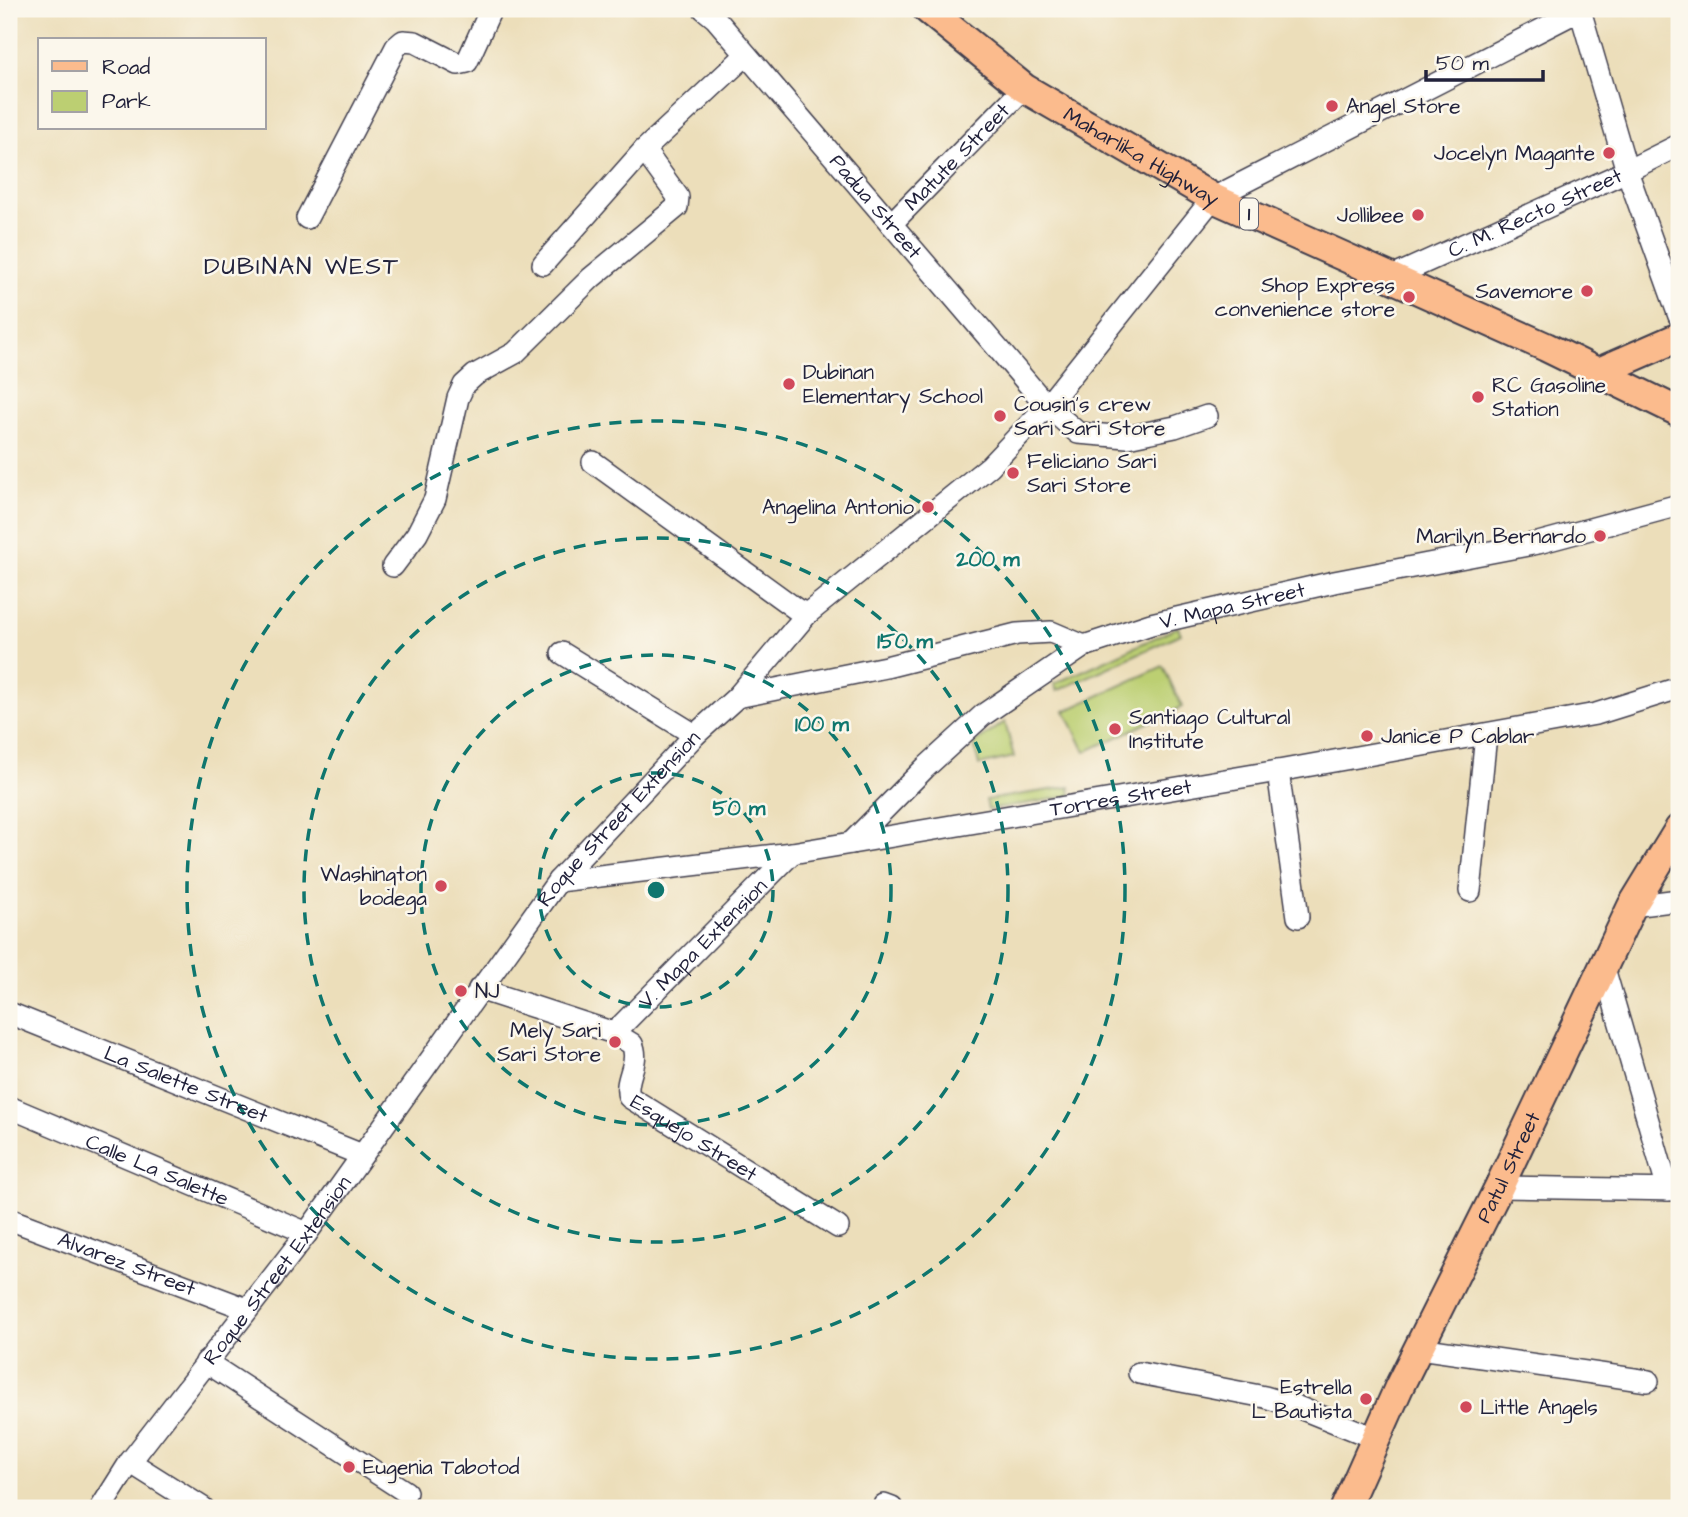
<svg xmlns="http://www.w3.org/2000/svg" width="1688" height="1517" font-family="'Architects Daughter',sans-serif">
<rect width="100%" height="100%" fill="#fbf7ec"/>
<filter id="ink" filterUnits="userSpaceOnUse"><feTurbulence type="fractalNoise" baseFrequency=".0143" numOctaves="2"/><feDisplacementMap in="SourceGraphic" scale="14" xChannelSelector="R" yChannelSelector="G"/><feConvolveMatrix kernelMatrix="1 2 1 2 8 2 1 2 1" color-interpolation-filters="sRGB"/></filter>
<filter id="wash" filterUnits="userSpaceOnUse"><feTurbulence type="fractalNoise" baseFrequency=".00686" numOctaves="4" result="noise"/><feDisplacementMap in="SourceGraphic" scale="28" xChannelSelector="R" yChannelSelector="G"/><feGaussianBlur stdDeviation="1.57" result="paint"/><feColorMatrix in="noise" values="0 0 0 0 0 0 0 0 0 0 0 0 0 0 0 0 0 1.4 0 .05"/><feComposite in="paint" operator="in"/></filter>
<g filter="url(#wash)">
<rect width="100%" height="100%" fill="#ecdeba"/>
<!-- green -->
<path fill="#bccf72" stroke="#6f7856" stroke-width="2" d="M1178 627 1181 634 1057 691 1054 684Z
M1163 666 1182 707 1085 752 1065 711Z
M1005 722 1014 757 979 765 974 744Z
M1070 787 1071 796 988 810 986 800Z"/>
</g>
<g filter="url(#ink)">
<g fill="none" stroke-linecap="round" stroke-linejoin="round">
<!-- minor casing -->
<g stroke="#403e4e" stroke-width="24">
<g id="minor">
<path id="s1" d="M704 9 715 18 1047 406 1078 433 1127 437 1175 427 1207 416"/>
<path d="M1577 9 1580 10 1627 171 1679 316"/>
<path d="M307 218 396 47 403 41 415 42 458 64 467 62 491 9"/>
<path id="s2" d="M891 224 1024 88"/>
<path d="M543 264 644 150 746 55"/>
<path id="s3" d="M1390 278 1627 171 1679 145"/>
<path d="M593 462 796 609 807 614"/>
<path d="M393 566 417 534 435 499 458 398 464 385 475 375 515 353 591 278 677 207 678 197 644 150"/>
<path d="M562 653 695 735"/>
<path d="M737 697 886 667 1017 634 1051 632 1084 646"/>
<path d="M1278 771 1298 917"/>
<path id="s4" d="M851 843 925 768 983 715 1084 646 1151 624 1334 582 1538 543 1679 505"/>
<path id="s5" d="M558 881 792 853 1278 771 1596 714 1679 688"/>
<path d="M1470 891 1486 735"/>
<path d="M1632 906 1679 900"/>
<path d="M1604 968 1668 1190"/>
<path id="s6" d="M479 989 614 1033 632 1044C641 1063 623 1079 629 1097L838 1227"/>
<path id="s7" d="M9 1013 362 1155"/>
<path id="s8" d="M614 1033 792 853"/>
<path id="s9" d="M9 1107 307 1233"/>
<path d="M1499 1187 1679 1190"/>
<path id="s10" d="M9 1219 247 1309"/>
<path d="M1419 1348 1648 1381"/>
<path d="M206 1362 406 1492"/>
<path d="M1139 1373 1265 1397 1295 1406 1377 1439"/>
<path d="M130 1462 203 1508"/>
<path d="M884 1505 892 1508"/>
<path id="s11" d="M101 1508 130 1462 307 1233 558 881 695 735 737 697 807 614 990 466 1047 406 1213 198 1582 9"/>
</g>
</g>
<!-- major casing -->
<g stroke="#403e4e" stroke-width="32">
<g id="major">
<path id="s12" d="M927 9 1024 88 1213 198 1546 347 1679 412"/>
<path d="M1599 372 1679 337"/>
<path id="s13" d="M1345 1508 1399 1387 1499 1187 1632 906 1679 829"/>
</g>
</g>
<!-- minor -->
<use href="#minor" stroke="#fff" stroke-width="21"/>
<!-- major -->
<use href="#major" stroke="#fbbb8d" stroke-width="28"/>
</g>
</g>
<!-- distance rings -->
<g fill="none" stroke="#0f766e" stroke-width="3.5" stroke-dasharray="12 9">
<circle cx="656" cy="890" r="117"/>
<circle cx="656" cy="890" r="235"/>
<circle cx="656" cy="890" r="352"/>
<circle cx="656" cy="890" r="469"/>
</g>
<!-- markers -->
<g fill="#d1495b" stroke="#fbf7ec" stroke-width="2.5">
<circle cx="1332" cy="106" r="7"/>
<circle cx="1609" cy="153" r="7"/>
<circle cx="1418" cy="215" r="7"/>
<circle cx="1587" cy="291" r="7"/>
<circle cx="1409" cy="297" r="7"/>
<circle cx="789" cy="384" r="7"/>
<circle cx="1478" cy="397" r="7"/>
<circle cx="1000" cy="416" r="7"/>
<circle cx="1013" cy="473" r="7"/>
<circle cx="928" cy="507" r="7"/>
<circle cx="1600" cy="536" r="7"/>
<circle cx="1115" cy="729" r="7"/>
<circle cx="1367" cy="736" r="7"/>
<circle cx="441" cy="886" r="7"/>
<circle cx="461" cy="991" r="7"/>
<circle cx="615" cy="1042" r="7"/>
<circle cx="1366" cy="1399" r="7"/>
<circle cx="1466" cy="1407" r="7"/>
<circle cx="349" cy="1467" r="7"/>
</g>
<g text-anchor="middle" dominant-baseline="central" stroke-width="5" stroke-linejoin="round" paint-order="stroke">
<!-- shield labels -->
<rect fill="#fbf7ec" stroke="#636270" stroke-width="2" x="1240" y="198.5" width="18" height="31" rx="5"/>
<g font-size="19" font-weight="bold" fill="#22223b">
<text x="1249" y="214">1</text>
</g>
<!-- poi labels -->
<g font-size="21" fill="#22223b" stroke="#fbf7ec" text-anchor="start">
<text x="1346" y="106">Angel Store</text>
<text x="1595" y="153" text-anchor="end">Jocelyn Magante</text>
<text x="1404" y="215" text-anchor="end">Jollibee</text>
<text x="1395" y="285" text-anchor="end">Shop Express<tspan x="1395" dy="24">convenience store</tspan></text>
<text x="1573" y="291" text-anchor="end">Savemore</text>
<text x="803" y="372">Dubinan<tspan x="803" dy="24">Elementary School</tspan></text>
<text x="1492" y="385">RC Gasoline<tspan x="1492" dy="24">Station</tspan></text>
<text x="1014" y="404">Cousin's crew<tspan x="1014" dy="24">Sari Sari Store</tspan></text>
<text x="1027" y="461">Feliciano Sari<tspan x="1027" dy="24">Sari Store</tspan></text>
<text x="914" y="507" text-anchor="end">Angelina Antonio</text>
<text x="1586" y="536" text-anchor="end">Marilyn Bernardo</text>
<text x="1129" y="717">Santiago Cultural<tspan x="1129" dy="24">Institute</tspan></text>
<text x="1381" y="736">Janice P Cablar</text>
<text x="427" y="874" text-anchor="end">Washington<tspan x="427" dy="24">bodega</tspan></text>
<text x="475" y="991">NJ</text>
<text x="601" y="1030" text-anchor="end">Mely Sari<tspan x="601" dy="24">Sari Store</tspan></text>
<text x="1352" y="1387" text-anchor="end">Estrella<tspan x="1352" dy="24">L Bautista</tspan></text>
<text x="1480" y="1407">Little Angels</text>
<text x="363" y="1467">Eugenia Tabotod</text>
</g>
<!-- street labels -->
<g font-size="21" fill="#22223b" stroke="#fbf7ec">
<text stroke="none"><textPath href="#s12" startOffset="261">Maharlika Highway</textPath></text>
<text stroke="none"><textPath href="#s2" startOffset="94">Matute Street</textPath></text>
<text stroke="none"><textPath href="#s1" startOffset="262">Padua Street</textPath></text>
<text stroke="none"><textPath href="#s3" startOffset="159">C. M. Recto Street</textPath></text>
<text stroke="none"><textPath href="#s4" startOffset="460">V. Mapa Street</textPath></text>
<text stroke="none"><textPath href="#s5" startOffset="569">Torres Street</textPath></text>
<text stroke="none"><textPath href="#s11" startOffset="863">Roque Street Extension</textPath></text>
<text stroke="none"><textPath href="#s8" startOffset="126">V. Mapa Extension</textPath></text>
<text stroke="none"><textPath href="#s7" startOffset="191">La Salette Street</textPath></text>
<text stroke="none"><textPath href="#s6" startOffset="294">Esquejo Street</textPath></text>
<text stroke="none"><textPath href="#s13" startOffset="378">Patul Street</textPath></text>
<text stroke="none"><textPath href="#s9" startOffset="161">Calle La Salette</textPath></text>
<text stroke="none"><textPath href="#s10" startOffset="126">Alvarez Street</textPath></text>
<text stroke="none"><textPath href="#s11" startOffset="296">Roque Street Extension</textPath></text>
</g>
<!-- quarter labels -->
<g font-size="24" letter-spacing="2" fill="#22223b" stroke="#fbf7ec">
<text x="302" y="267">DUBINAN WEST</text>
</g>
</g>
<circle cx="656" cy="890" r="10" fill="#0f766e" stroke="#fbf7ec" stroke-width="3.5"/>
<g font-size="21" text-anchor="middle" font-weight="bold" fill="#0f766e" stroke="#fbf7ec" stroke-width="5" stroke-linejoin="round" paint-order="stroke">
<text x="988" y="566">200 m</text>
<text x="905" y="648">150 m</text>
<text x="822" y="731">100 m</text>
<text x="739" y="815">50 m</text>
</g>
<!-- margin -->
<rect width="1688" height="1517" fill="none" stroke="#fbf7ec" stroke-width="35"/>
<!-- legend -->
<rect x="38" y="38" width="228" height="91" fill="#fbf7ec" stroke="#a4a2a5" stroke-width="2"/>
<rect x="52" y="61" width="35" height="10" fill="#fbbb8d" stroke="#a4a2a5" stroke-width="2"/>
<text x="102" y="74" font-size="21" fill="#22223b">Road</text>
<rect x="52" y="91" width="35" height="21" fill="#bccf72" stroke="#a4a2a5" stroke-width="2"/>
<text x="102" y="108" font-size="21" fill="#22223b">Park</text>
<!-- scale -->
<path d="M1426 70v10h117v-10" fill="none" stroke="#22223b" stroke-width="3.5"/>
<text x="1436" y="70" font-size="21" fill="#22223b" stroke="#fbf7ec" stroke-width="5" paint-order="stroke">50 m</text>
</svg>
